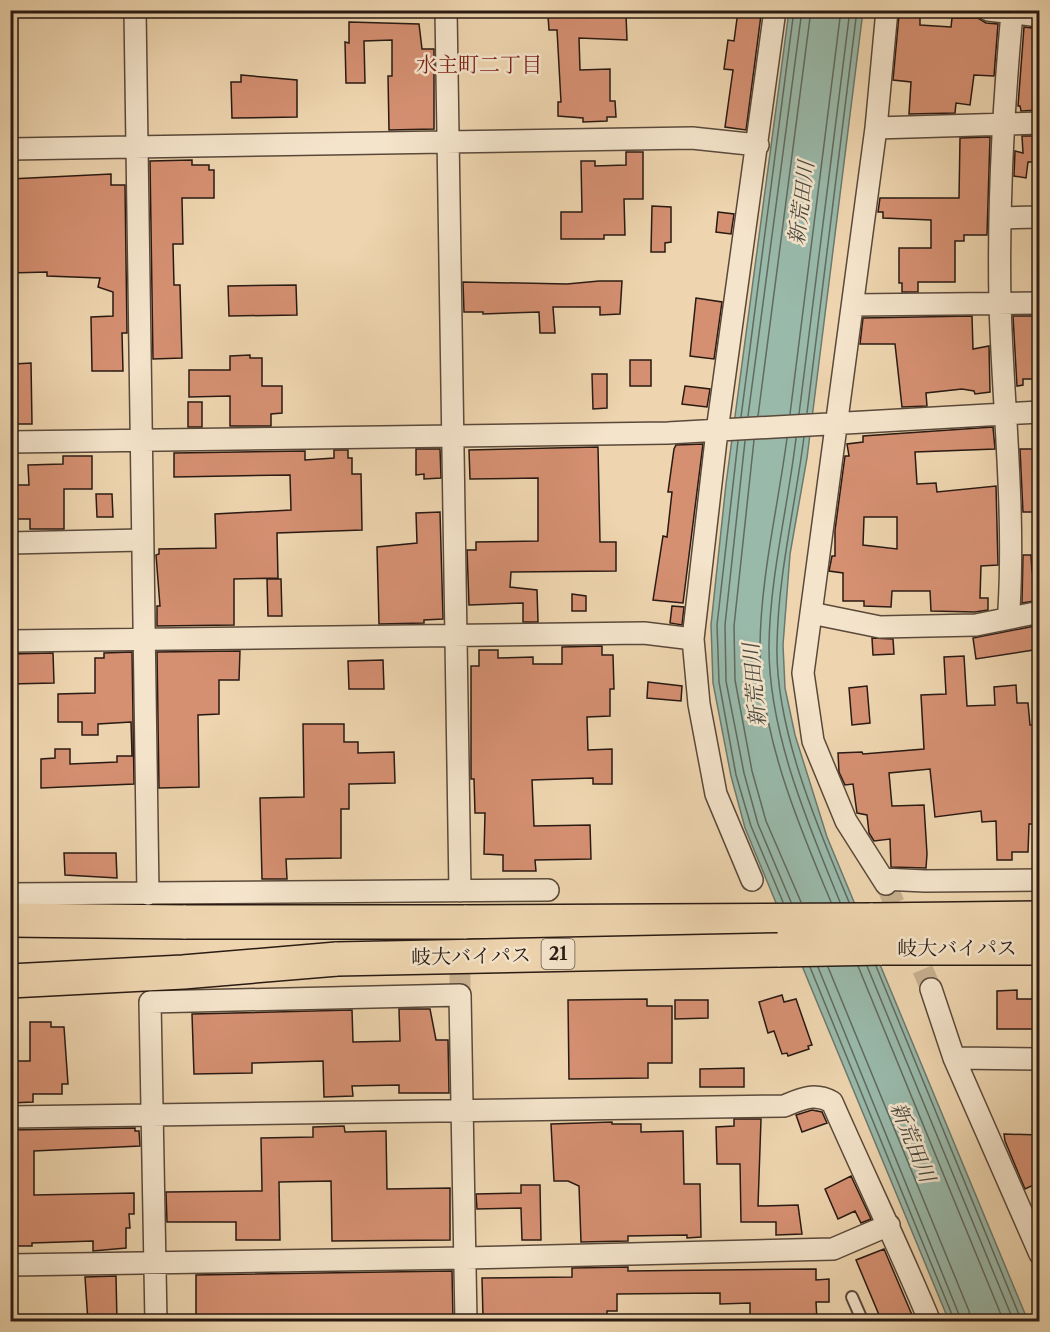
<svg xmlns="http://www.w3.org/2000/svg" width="1050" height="1332" font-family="'Libre Caslon Text','Noto Serif JP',serif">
<rect width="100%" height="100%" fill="#eed5af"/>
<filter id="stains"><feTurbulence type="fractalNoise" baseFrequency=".00333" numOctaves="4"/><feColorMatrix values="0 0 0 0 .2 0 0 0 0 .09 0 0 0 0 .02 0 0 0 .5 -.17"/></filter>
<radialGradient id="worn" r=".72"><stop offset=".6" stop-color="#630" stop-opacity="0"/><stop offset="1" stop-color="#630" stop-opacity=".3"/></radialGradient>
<!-- water -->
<path fill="#99b9aa" stroke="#6c796e" stroke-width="1.5" d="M789 11H863L807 458 790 554 783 645 785 688 795 735 827 837 1028 1321H949L745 828 731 776 713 683 711 625 726 484Z"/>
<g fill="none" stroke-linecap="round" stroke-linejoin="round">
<!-- shore -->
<path stroke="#616a5e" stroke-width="1.5" d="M807 413 857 10
M790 414 841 10
M799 414 850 10
M748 416 802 10
M758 416 811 10
M741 417 794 10
M804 437C795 507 778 575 777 645 775 728 817 826 849 902
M787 438C778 507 761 575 760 645 759 731 798 824 831 902
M796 438C788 507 770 575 769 645 768 731 808 824 840 902
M754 440 734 626 735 680 752 771 766 821 801 902
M738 441 717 625 719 682 736 775 751 826 783 902
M745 441 725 625 726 681 744 773 758 824 791 902
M858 966 1004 1322
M867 966 1014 1322
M876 966 1022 1322
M810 967 955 1322
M818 967 962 1322
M828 967 969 1311 971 1322"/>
</g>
<!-- building -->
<path fill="#d59072" stroke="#291a13" stroke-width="1.5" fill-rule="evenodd" d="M738 11 761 15 746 130 725 127 733 70 724 69 728 40 734 41Z
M626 15 627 40 579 38 580 70 610 69V101H615L616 117H607V121L583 122V118L558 116V102H561L557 30H549L548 16Z
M899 15H920V25L951 27 952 18H978L986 23 998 24 994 76 974 75 970 105 956 103 955 113 909 114 911 82 893 80Z
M349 22 419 24 422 49H434V129L389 130 388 76H392V40L364 41 365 83H346L345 42 349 43Z
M1024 27 1040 29 1036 71H1040V110L1021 111 1020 106H1018Z
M241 75 297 80V117L232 118 231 82H241Z
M1022 136H1040V162H1028L1026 178 1014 176 1015 151 1023 153Z
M990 137 987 235H964V241H955V282H918V292H902V283H899V248H931V220L883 218V212H878L880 198H959L960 138Z
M626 152H643V199H624L625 235H604V239H561V212H582L581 161H595V166L626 165Z
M192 160V165H209V170H214V198H182L183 244H173L174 285H180L182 358 153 359 150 161Z
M111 174V185H125L127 333H122L123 371H92L91 317 113 316V292L98 287 100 278 47 276V272L10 273V179Z
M652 206 671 207V242L665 243V252H651Z
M718 212 734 214 731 234 716 232Z
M599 281H622L620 314 600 315V307H553L555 333H540L539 312 483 314V312H464L463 282 567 284Z
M296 285 297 315 229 316 228 286Z
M696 298 722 302 714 359 690 356Z
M972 316 973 349 989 346 990 392 975 394 974 391 962 389 926 393 927 406 902 407 895 344H860L863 318Z
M1013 316H1040V379H1023V385L1017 386Z
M250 355V358H262V386H282V413L271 414V426H230V396L189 397V370H230V356Z
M630 360H651V386H630Z
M31 363 32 424H14V364Z
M592 374H607V408L593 409Z
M685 386 710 389 707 407 682 404Z
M188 402H202V427H188Z
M993 427 995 449 915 452 917 484 936 483 937 492 996 486 998 565 981 566 980 598H988V610L975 612 931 611 930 591H892L891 607 864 606V601H843V573L829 571 832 556H835V530L845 456H849L847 444 863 442V436ZM864 517H897V549L863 545Z
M703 444 683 603 653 600 663 536 667 537 672 492H668L674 449 676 445Z
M598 447 600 542H616V571L511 572 510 587 537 590 538 622H523V603L469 605 467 550H476V542L538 541V478L470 479 469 450Z
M416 449H440L441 478 424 479V474L416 475Z
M1020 449H1040V512H1023Z
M334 450H348V458H352V474H361L362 530 277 533 278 578 234 579V625L157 626V606H160L156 555 159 554V549L216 548 215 514 291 510 290 475 174 477V453L305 451V460L334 458Z
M63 456H92V489H64V529H30V519H10V485H29L28 465 63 464Z
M96 494H112L113 517H97Z
M440 512 443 619 424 620V623L379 624 377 547 417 543 416 513Z
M1023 555H1031L1032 572H1039L1040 600 1022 603Z
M267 579H281L282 616H268Z
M572 594 586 596V611H572Z
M672 606 684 607 682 625 670 623Z
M1040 625V649L976 659 973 638Z
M872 638 893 639 894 654 873 655Z
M602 646V655H613L614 689H610V716L587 717 588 750 612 749V784H593V778L532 780 534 826 590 825 591 859 535 860 536 871H503V855L484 854 485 813H475L474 779H471V666H479V650H498V658L533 657V664H562V647Z
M240 651 239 680H219V714L198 715 199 787 159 788 157 652Z
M132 652 134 784 41 788V759L55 758V749H70V764L117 762V756H132L131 722 98 724V735H82V722H58V694L95 693V658H104V653Z
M53 653 54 683 10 684V654Z
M964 656 967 706 995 705 994 687 1016 685 1017 703H1028L1030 725H1040V824H1029L1028 852H1012V860H997L996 821 982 822 981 811 935 817 930 769 889 773 892 806 924 805 927 854 926 868 891 867 890 839 874 841 869 833 867 815 857 813 853 784 845 785 839 772 838 753 862 752 863 754 924 749 921 695 946 694 944 657Z
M383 660 384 689H349L348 661Z
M648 682 682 686 681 701 647 698Z
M867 686 870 723 852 725 849 688Z
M303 724H344V742H358V753L394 752 395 783 349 784V809H341V858L286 859 287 879H262L260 798 304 797Z
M64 853H116L117 878 65 875Z
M1017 990V999H1040V1029H997V991Z
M782 995 784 1002 796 999 812 1045 808 1046 809 1049 788 1056 787 1053 782 1054 774 1031 768 1033 759 1002Z
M647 999V1006H672V1063H648V1078L569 1079 568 1000Z
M675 1000H708V1018L675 1019Z
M399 1009H430L436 1040H448L449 1093H399V1085L352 1086 353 1096 324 1097 323 1061 252 1063V1073L194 1074 192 1014 352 1010 353 1042 400 1041Z
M30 1022H51V1027H64L68 1084H62V1094H33V1102L10 1103V1061H30Z
M744 1068V1087H700V1069Z
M812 1110 822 1112 827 1123 802 1132 796 1115Z
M734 1119H761L758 1206 798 1205 802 1234 776 1235V1222H741L740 1164H717L716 1127 734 1126Z
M612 1122V1124H641V1132L683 1131 684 1184H700L701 1237 687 1238V1235L628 1236V1241L581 1242 579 1186 568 1181H554L551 1124Z
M344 1126 345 1132 386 1131 387 1189 450 1188V1240L332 1241 331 1181 279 1182 280 1240H236V1222H167L166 1192 262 1191 261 1138 313 1137V1127Z
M135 1128V1131H139L140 1146 34 1151V1195L134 1193V1214H129L130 1228H126V1248L93 1251V1241L32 1243V1246H10V1130Z
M1004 1134 1040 1135V1182L1025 1189 1005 1141Z
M851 1176 871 1219 861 1223 855 1211 838 1219 825 1189Z
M521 1185H540L541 1240H522L521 1208 477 1209 476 1194 521 1193Z
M884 1249 915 1322H882L856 1260Z
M628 1267V1271L816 1269V1280L829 1279V1302H816L817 1320 750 1321V1303L720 1304V1293L617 1294V1311H607V1315L483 1317 482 1278 572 1277V1268Z
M452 1271 453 1322H196V1275Z
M116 1276 117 1322H88L85 1277Z"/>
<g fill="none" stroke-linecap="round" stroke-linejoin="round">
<!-- minor-tunnel -->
<path stroke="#c7b090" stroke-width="21" stroke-dasharray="21 10" stroke-linecap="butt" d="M886 884 931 989
M460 995V891"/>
<!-- service casing -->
<g stroke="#5a493a" stroke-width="14">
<path id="service" d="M852 1297 863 1322"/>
</g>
<!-- minor casing -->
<g stroke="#5a493a" stroke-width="24">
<path id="minor" d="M135 10 148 894
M446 10 460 891
M988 10 1040 16
M876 128 1040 123
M10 149 692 138 758 145
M1001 218 1040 217
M853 305 1040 303
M10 442 668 433 1040 412
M10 543 141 540
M811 613 880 627 976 625 1040 612
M1011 617 1009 609C1015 507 1003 406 1000 304 998 207 1003 110 1012 13
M10 641 644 633 693 639
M883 879 925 881 1040 880
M752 880 716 794 699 704 693 639 717 431 775 10
M886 884 846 821 813 741 803 673 876 128 887 10
M10 894 548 890
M931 989 954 1058 1040 1254
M954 1058 1040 1059
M10 1117 784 1106C801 1099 814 1092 832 1102 864 1175 899 1247 930 1322
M10 1265 465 1258 833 1249 889 1225
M156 1322 150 1002 460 995 466 1322"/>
</g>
<!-- trunk casing -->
<g stroke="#291a13" stroke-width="36">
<path id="trunk" d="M10 920 186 922
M464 922 873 920
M778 950 882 948
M10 981 183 972 337 959"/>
</g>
<!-- service -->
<use href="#service" stroke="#f4e4cb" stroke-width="10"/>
<!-- minor -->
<use href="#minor" stroke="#f4e4cb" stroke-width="21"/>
<!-- trunk -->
<use href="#trunk" stroke="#eed5af" stroke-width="33"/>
<!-- trunk-bridge casing -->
<g stroke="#291a13" stroke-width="36" stroke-linecap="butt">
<path id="trunk-bridge" d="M873 920 1040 918
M186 922H464
M882 948H1040
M337 959 778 950"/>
</g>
<!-- trunk-bridge -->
<use href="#trunk-bridge" stroke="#eed5af" stroke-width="33"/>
</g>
<g text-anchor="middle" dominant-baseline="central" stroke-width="5" stroke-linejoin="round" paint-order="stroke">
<!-- shield labels -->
<rect fill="#f4e4cb" stroke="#66574a" stroke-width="1.5" x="541.5" y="939" width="33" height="30" rx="4.5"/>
<g font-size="18" font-weight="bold" fill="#291a13">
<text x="558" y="954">21</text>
</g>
<!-- street labels -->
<g font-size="20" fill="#291a13" stroke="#f4e4cb">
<text x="957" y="948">岐大バイパス</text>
<text transform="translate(471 956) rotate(-1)">岐大バイパス</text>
</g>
<!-- neighbourhood labels -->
<g font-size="21" fill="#7a1f14" stroke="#f4e4cb">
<text x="479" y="64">水主町二丁目</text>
</g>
<!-- water labels -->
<g font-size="21" font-style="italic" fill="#4b4a40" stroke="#f4e4cb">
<text transform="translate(801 203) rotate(-83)">新荒田川</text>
<text transform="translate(754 685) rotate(-95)">新荒田川</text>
<text transform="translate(913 1142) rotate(68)">新荒田川</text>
</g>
</g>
<!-- margin -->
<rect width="1050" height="1332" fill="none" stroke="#eed5af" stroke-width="36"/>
<rect x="12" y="12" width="1026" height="1308" fill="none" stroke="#291a13" stroke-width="3"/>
<rect x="18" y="18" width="1014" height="1296" fill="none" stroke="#291a13" stroke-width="1.5"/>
<rect width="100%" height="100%" filter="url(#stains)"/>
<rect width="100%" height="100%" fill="url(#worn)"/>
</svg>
